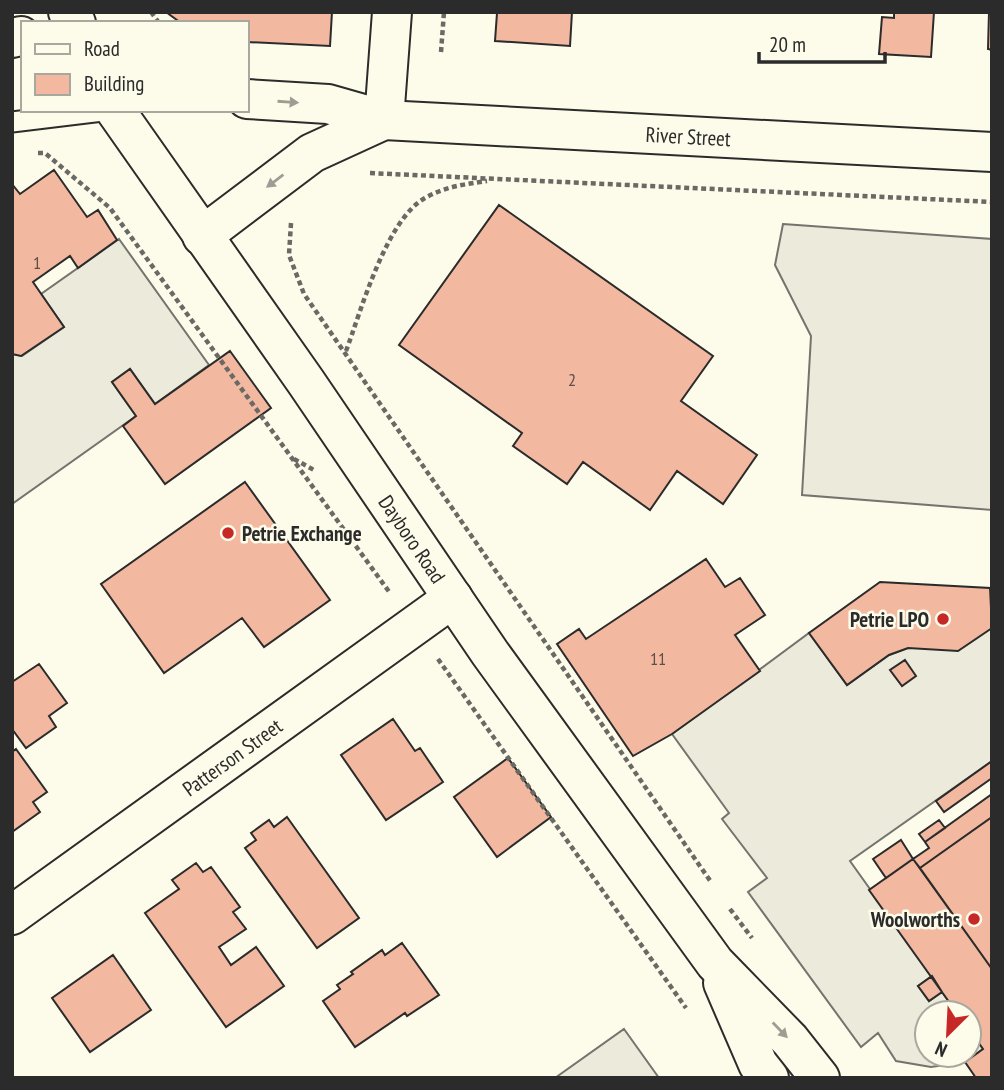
<svg xmlns="http://www.w3.org/2000/svg" width="1004" height="1090" font-family="'PT Sans Narrow',sans-serif">
<rect width="100%" height="100%" fill="#fdfbea"/>
<!-- parking -->
<path fill="#eceadb" stroke="#74746e" stroke-width="2" d="M783 224 992 239V510L802 495 811 336 775 265Z
M119 239 209 365 155 404 130 369 112 382 136 416 12 504V354L22 356 64 327 41 294Z
M992 628V761L850 861 932 976 918 986 929 1001 942 992 957 1013H927V1055H969V1029L983 1049 965 1062 931 1067 896 1061 878 1033 861 1047 748 892 767 878 722 819 729 813 672 734 809 633 847 685 889 655 908 648Z
M624 1029 659 1078H555Z"/>
<!-- building -->
<path fill="#f2b8a0" stroke="#2b2b2b" stroke-width="2" d="M166 12H332L330 46 247 42V23H181Z
M493 12H572L570 46 495 41 497 13Z
M894 12H934L931 57 879 54 882 17 894 18Z
M989 12H992V50L988 49Z
M54 170 87 217 98 210 117 240 78 268 70 256 33 282 64 327 21 356 12 354V184L20 194Z
M499 205 713 356 681 401 757 455 723 504 677 471 650 510 583 462 567 484 513 446 522 433 399 345Z
M230 351 271 408 165 484 123 426 136 416 112 382 130 369 155 404Z
M245 482 330 600 264 647 242 618 164 673 101 584Z
M706 559 725 587 740 578 765 615 735 635 760 671 672 734 633 756 557 644 579 629 586 639Z
M880 582 990 588 992 628 958 651 908 648 889 655 847 685 809 633Z
M905 660 916 676 902 686 890 670Z
M39 664 67 703 49 716 56 727 26 748 12 729V682Z
M393 719 415 751 420 748 443 782 386 820 341 755Z
M16 749 47 792 33 802 40 812 12 832V752Z
M508 758 551 817 497 857 454 797Z
M992 761V778L944 812 936 801Z
M992 794V817L920 868 913 859 929 848 925 842Z
M287 817 359 918 317 948 245 848 256 840 251 833 269 820 274 827Z
M992 817V969L920 868Z
M939 820 945 828 925 842 919 834Z
M901 840 913 859 886 878 873 859Z
M913 859 992 969V1078H976L965 1062 983 1049 969 1029V1013H957L869 890Z
M196 863 203 872 211 867 240 907 233 912 246 929 219 947 231 965 256 947 284 986 226 1027 145 913 179 889 172 880Z
M402 943 439 995 407 1016 405 1013 355 1047 323 1001 340 989 337 985 353 974 351 972 382 950 385 955Z
M113 955 151 1010 90 1052 52 998Z
M932 976 942 992 929 1001 918 986Z"/>
<g fill="none" stroke-linecap="round" stroke-linejoin="round">
<!-- service casing -->
<g stroke="#2b2b2b" stroke-width="23">
<path id="service" d="M12 122 111 110"/>
</g>
<!-- minor casing -->
<g stroke="#2b2b2b" stroke-width="42">
<g id="minor">
<path id="s1" d="M247 99 328 104 384 120 992 152"/>
<path d="M384 120 392 12"/>
<path d="M202 236 312 153 384 120"/>
<path id="s2" d="M12 915 453 598"/>
</g>
</g>
<!-- primary casing -->
<g stroke="#2b2b2b" stroke-width="42">
<g id="primary">
<path d="M68 12 76 23"/>
<path id="s3" d="M115 110 306 382 490 653 715 963 790 1040 820 1078"/>
<path d="M723 983 758 1064 769 1078"/>
</g>
</g>
<!-- trunk casing -->
<g stroke="#2b2b2b" stroke-width="42">
<path id="trunk" d="M12 38 21 36"/>
</g>
<!-- path -->
<path stroke="#6a6964" stroke-width="4.5" stroke-dasharray="5 3.5" stroke-linecap="butt" d="M151 12 159 23
M441 52 444 12
M38 153H45L110 208 390 593
M370 173 992 202
M291 223 289 255 304 294 711 882
M346 351C361 311 386 220 425 198 444 187 465 184 487 181
M294 459 314 470
M438 659 686 1008
M730 909 752 938"/>
<!-- service -->
<use href="#service" stroke="#fdfbea" stroke-width="19"/>
<!-- minor -->
<use href="#minor" stroke="#fdfbea" stroke-width="38"/>
<!-- primary -->
<use href="#primary" stroke="#fdfbea" stroke-width="38"/>
<!-- trunk -->
<use href="#trunk" stroke="#fdfbea" stroke-width="38"/>
</g>
<!-- one-way arrows -->
<defs><path id="oneway-solid" d="M-6-.8H1V-3.2L6.5 0L1 3.2V.8H-6Z" transform="scale(1.75)"/></defs>
<g fill="#9e9d94">
<use href="#oneway-solid" transform="translate(288 102) rotate(4)"/>
<use href="#oneway-solid" transform="translate(275 181) rotate(143)"/>
<use href="#oneway-solid" transform="translate(780 1030) rotate(46)"/>
</g>
<!-- markers -->
<g fill="#c62828" stroke="#fdfbea" stroke-width="2.5">
<circle cx="228" cy="533" r="7"/>
<circle cx="943" cy="619" r="7"/>
<circle cx="974" cy="919" r="7"/>
</g>
<g text-anchor="middle" dominant-baseline="central" stroke-width="5" stroke-linejoin="round" paint-order="stroke">
<!-- number labels -->
<g font-size="18" fill="#5d4e48">
<text x="37" y="262">1</text>
<text x="572" y="379">2</text>
<text x="658" y="658">11</text>
</g>
<!-- street labels -->
<g font-size="21" fill="#2b2b2b" stroke="#fdfbea">
<text stroke="none"><textPath href="#s1" startOffset="444">River Street</textPath></text>
<text stroke="none"><textPath href="#s3" startOffset="522">Dayboro Road</textPath></text>
<text stroke="none"><textPath href="#s2" startOffset="271">Patterson Street</textPath></text>
</g>
<!-- poi labels -->
<g font-size="21" font-weight="bold" fill="#2b2b2b" stroke="#fdfbea" text-anchor="end">
<text x="242" y="533" text-anchor="start">Petrie Exchange</text>
<text x="929" y="619">Petrie LPO</text>
<text x="960" y="919">Woolworths</text>
</g>
</g>
<!-- border -->
<rect width="1004" height="1090" fill="none" stroke="#2b2b2b" stroke-width="28"/>
<!-- legend -->
<rect x="21" y="21" width="228" height="91" fill="#fdfbea" stroke="#a9a89e" stroke-width="2"/>
<rect x="35" y="44" width="35" height="10" fill="#fdfbea" stroke="#a9a89e" stroke-width="2"/>
<text x="84" y="56" font-size="21" fill="#2b2b2b">Road</text>
<rect x="35" y="74" width="35" height="21" fill="#f2b8a0" stroke="#a9a89e" stroke-width="2"/>
<text x="84" y="91" font-size="21" fill="#2b2b2b">Building</text>
<!-- north arrow -->
<g transform="translate(948 1034) rotate(204)"><circle r="33" fill="#fdfbea" stroke="#a9a89e" stroke-width="2"/>
<path d="M0-5L12 26L0 18L-12 26Z" fill="#c62828"/>
<text y="-10" font-size="19" font-weight="bold" text-anchor="middle" fill="#2b2b2b">N</text>
</g>
<!-- scale -->
<path d="M759 52v10h126v-10" fill="none" stroke="#2b2b2b" stroke-width="3.5"/>
<text x="769" y="52" font-size="21" fill="#2b2b2b" stroke="#fdfbea" stroke-width="5" paint-order="stroke">20 m</text>
</svg>
